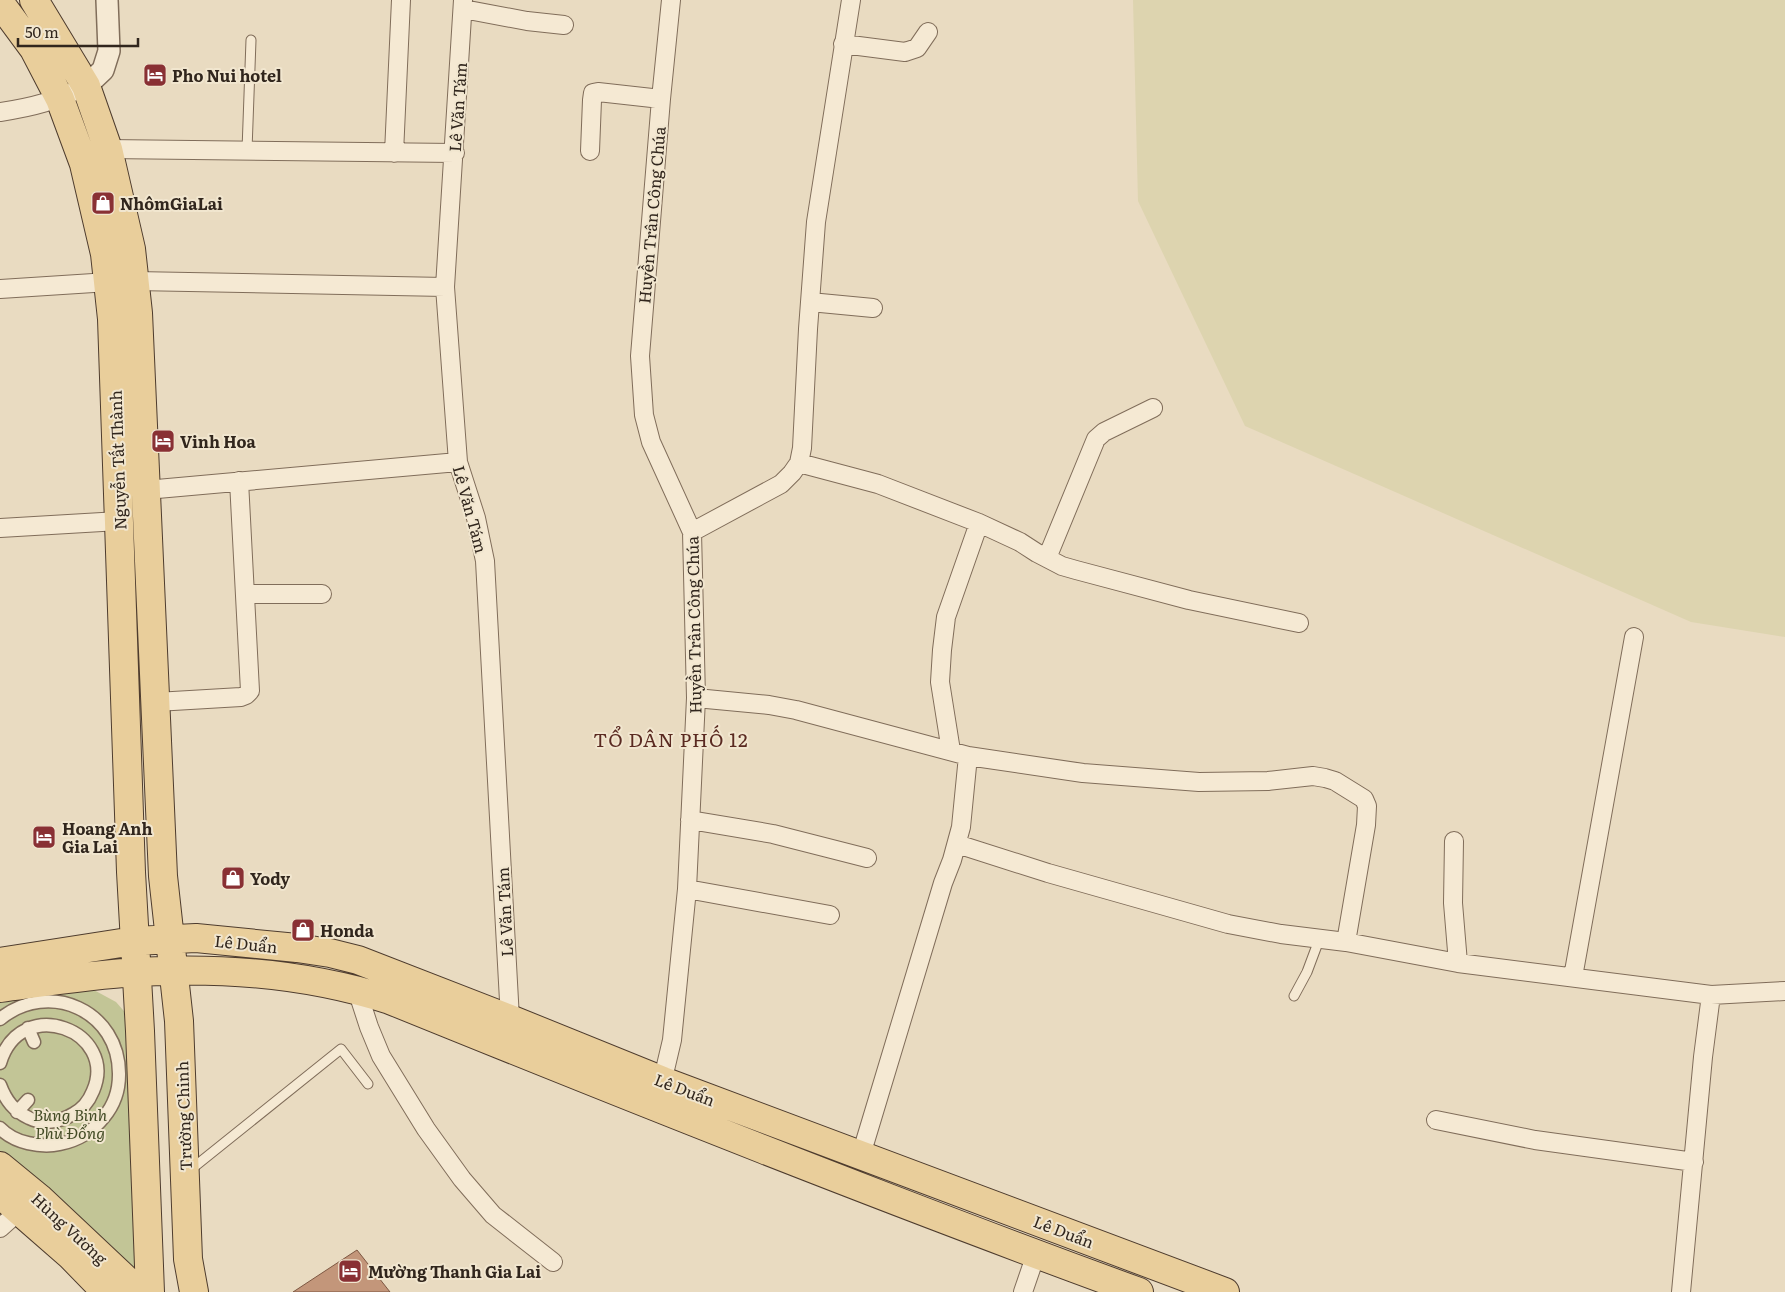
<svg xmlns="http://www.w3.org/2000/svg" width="1785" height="1292" font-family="Literata,serif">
<rect width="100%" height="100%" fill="#e9dbc1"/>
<!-- farmland -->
<path fill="#ddd4af" d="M1133 0H1785V637L1691 622 1245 426 1138 201Z"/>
<!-- green -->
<path fill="#c2c596" d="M92 989 116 1002 130 1018 138 1277 0 1158V990Z"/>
<!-- building -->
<path fill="#c3967a" stroke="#7d5742" d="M357 1250 390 1292H293Z"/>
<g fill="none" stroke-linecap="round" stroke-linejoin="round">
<!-- service casing -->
<g stroke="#806d5a" stroke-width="11">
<path id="service" d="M247 150 251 40
M1294 996 1307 972 1319 940
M189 1171 341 1049 368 1084"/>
</g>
<!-- pedestrian casing -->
<g stroke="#806d5a" stroke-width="15">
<path id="pedestrian" d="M0 1019C49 979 120 1011 119 1075 119 1090 114 1105 104 1117 92 1132 79 1140 60 1144 41 1148 14 1143 0 1128
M28 1028 34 1042
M0 1063C21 993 119 1031 93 1091 89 1101 83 1109 73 1114 60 1122 43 1125 29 1118 14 1111 6 1101 0 1085
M17 1112 28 1100"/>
</g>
<!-- minor casing -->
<g stroke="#806d5a" stroke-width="20">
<path id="minor" d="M463 0 445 287 458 462 476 518 485 561 510 1019
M463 9 527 21 564 25
M843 44 905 52 917 48 928 32
M0 112C34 107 55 101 86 86
M108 149 455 153
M590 151 592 100 593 93 598 92 661 99
M394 153 401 0
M135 281 445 287
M0 289 109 282
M810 302 873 308
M799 463 878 484 979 523 1020 542 1037 553 1062 566 1076 570 1189 600 1299 623
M146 490 458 462
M0 528 119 521
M692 532 781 484 792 473 799 463 802 448 808 329 816 222 851 0
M1047 558 1096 439 1104 432 1153 408
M246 594H322
M696 698 769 705 796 710 968 756 1083 773 1199 782 1268 781 1313 776 1325 778 1335 781 1364 799 1367 806 1366 825 1346 942
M156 702 241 697 246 695 250 691 239 481
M951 751 940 682 942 650 946 617 979 523
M690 820 773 834 867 858
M1454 841 1453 903 1458 963
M957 844 1048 873 1228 924 1281 934 1346 942 1458 963 1711 995 1785 991
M687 889 830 915
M1573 977 1634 637
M357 990 369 1027 381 1056 426 1129 462 1179 493 1215 553 1262
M660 1091 672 1040 687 889 696 698 692 532 651 442 644 415 640 356 661 99 671 0
M1436 1120 1535 1140 1694 1162
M861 1155 943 883 952 860 961 827 968 756
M0 1228 20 1210
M1023 1292 1036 1254
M1681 1292 1703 1057 1711 995"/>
</g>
<!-- tertiary casing -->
<g stroke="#806d5a" stroke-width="24">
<path id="tertiary" d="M86 86 103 70 109 51 107 0"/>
</g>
<!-- primary casing -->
<g stroke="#4e3c2e" stroke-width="30">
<path id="primary" d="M34 0 86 86 108 149 131 249 138 313 163 876 179 1021 188 1259 194 1292
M0 3 34 49 60 99 84 164 105 254 112 319 131 872 140 1031 150 1292
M0 962 134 941 196 938 297 948 330 953 358 960 510 1019 663 1081 1225 1292
M0 988C45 982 90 975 136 972 220 967 309 974 390 1000 639 1101 887 1200 1139 1292
M0 1166 39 1198 139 1292
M0 1194 71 1256 106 1292"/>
</g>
<!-- service -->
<use href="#service" stroke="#f5e9d3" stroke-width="9"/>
<!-- pedestrian -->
<use href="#pedestrian" stroke="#f5e9d3" stroke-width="12"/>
<!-- minor -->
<use href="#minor" stroke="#f5e9d3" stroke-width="18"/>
<!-- tertiary -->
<use href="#tertiary" stroke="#f5e9d3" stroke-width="21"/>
<!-- primary -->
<use href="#primary" stroke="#e9ce9b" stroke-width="28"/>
</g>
<!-- icons -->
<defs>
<g id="hotel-square" transform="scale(1.25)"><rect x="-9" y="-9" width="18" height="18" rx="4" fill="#893034" stroke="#f1e6cf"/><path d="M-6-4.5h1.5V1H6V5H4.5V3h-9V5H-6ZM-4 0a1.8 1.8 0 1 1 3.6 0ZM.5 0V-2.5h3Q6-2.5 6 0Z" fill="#fff"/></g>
<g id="shop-square" transform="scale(1.25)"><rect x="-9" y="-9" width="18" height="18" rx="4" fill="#893034" stroke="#f1e6cf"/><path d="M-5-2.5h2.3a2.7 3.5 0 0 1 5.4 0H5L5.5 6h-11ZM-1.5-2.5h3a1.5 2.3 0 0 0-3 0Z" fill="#fff"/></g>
</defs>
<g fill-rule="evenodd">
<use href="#hotel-square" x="155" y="75"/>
<use href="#shop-square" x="103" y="203"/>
<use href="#hotel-square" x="163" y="441"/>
<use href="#hotel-square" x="44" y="837"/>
<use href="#shop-square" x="233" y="878"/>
<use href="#shop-square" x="303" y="930"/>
<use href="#hotel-square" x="350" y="1271"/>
</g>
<g text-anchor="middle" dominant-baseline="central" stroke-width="4" stroke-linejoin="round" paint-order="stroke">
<!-- poi labels -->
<g font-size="16" font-weight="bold" fill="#31261d" stroke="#f1e6cf" text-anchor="start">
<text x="172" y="75">Pho Nui hotel</text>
<text x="120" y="203">NhômGiaLai</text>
<text x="180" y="441">Vinh Hoa</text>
<text x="62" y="828">Hoang Anh<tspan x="62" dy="18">Gia Lai</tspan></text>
<text x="250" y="878">Yody</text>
<text x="320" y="930">Honda</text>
<text x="368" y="1271">Mường Thanh Gia Lai</text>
</g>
<!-- street labels -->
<g font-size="16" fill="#31261d" stroke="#f1e6cf">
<text transform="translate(457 107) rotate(-86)">Lê Văn Tám</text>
<text transform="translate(651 215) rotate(-85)">Huyền Trân Công Chúa</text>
<text transform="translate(117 460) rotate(-92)">Nguyễn Tất Thành</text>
<text transform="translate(471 509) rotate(75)">Lê Văn Tám</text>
<text transform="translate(693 625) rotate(-91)">Huyền Trân Công Chúa</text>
<text transform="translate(504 912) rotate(-93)">Lê Văn Tám</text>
<text transform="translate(246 943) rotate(6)">Lê Duẩn</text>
<text transform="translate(685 1089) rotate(21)">Lê Duẩn</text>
<text transform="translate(183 1116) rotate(-92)">Trường Chinh</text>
<text transform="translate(70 1228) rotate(43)">Hùng Vương</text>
<text transform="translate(1064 1231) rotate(21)">Lê Duẩn</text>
</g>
<!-- park labels -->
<g font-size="16" font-style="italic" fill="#444c26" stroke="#f1e6cf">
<text x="70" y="1114">Bùng Binh<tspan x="70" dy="18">Phù Đổng</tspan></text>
</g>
<!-- quarter labels -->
<g font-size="19" letter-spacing="1" fill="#5a2a21" stroke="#f1e6cf">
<text x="671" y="739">TỔ DÂN PHỐ 12</text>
</g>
</g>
<!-- scale -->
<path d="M18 38v8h120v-8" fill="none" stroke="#31261d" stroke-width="2.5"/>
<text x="25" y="38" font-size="15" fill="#31261d" stroke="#f1e6cf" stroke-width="4" paint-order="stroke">50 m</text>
</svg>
